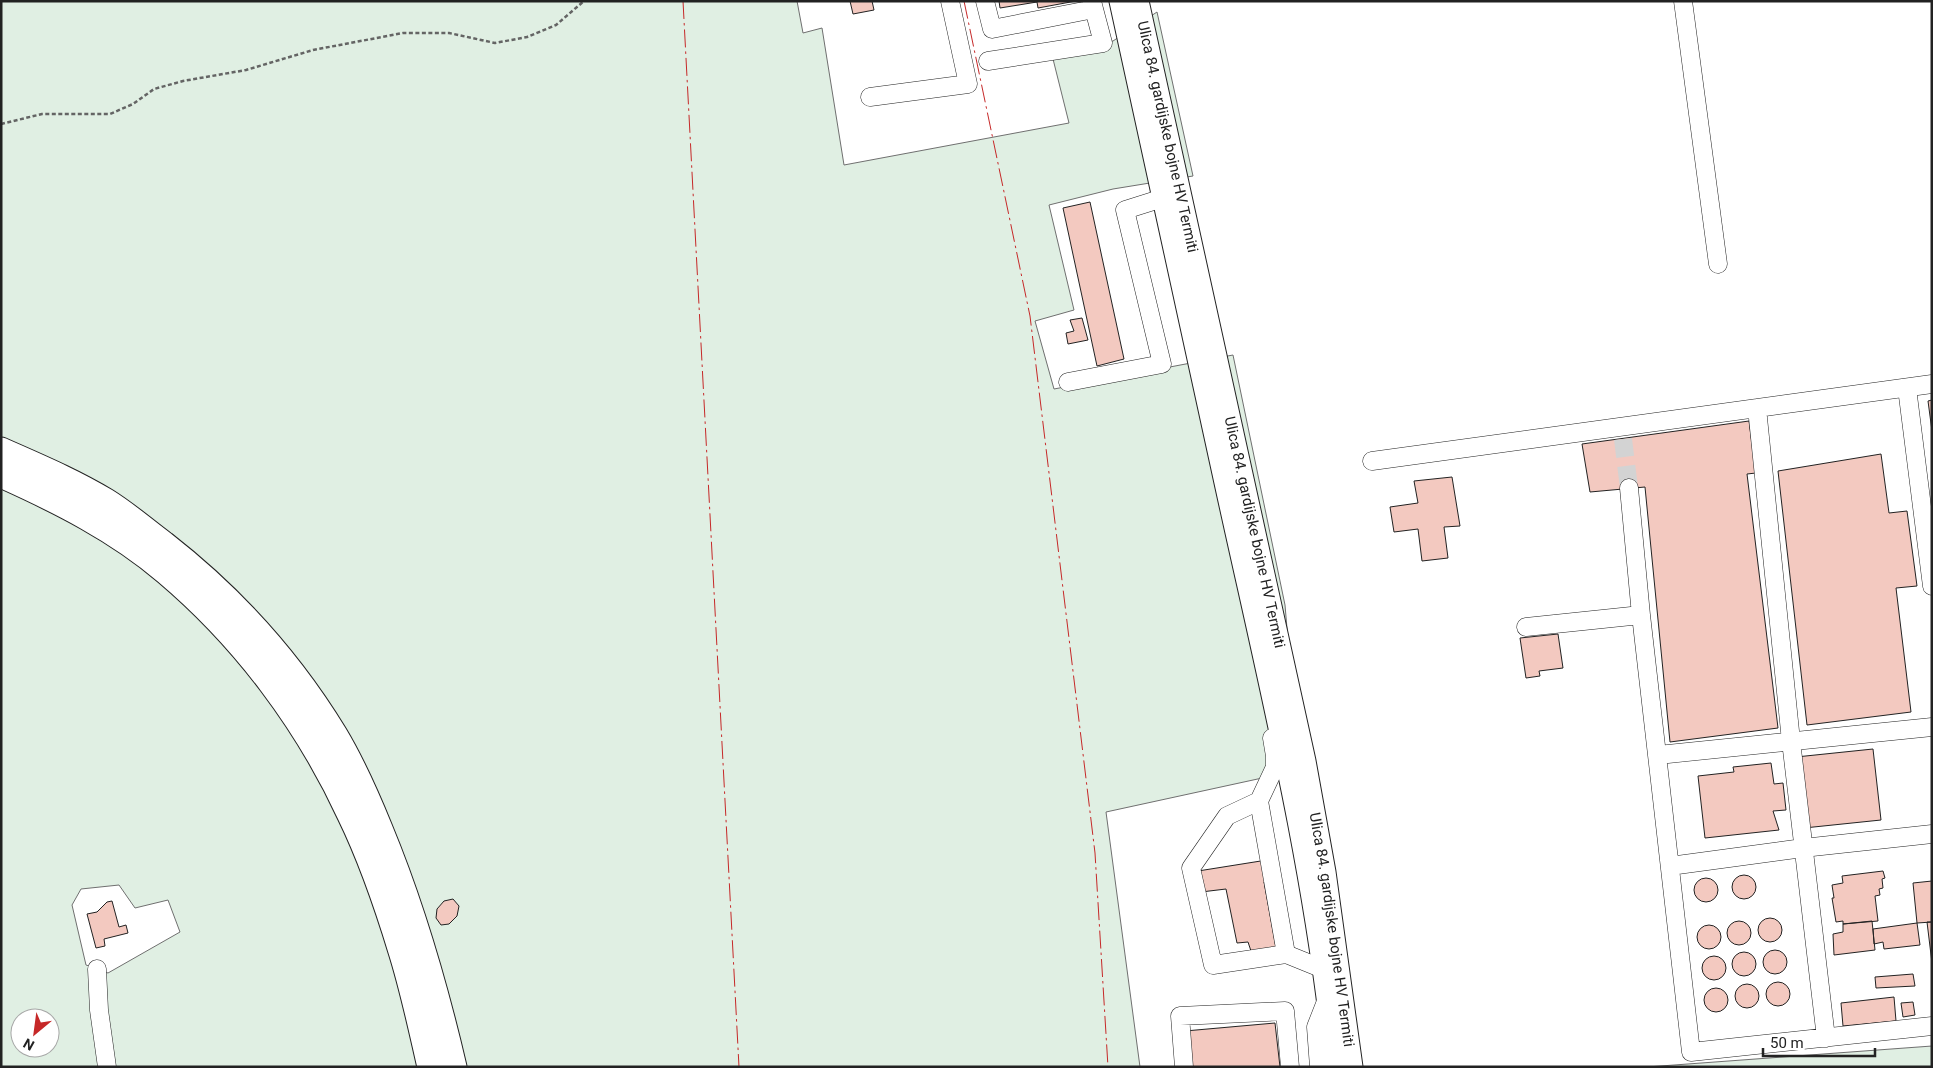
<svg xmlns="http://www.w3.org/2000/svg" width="1933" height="1068" font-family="Roboto,sans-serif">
<rect width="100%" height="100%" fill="#fff"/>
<!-- green -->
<path fill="#e0efe3" stroke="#6f6f6f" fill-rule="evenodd" d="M1 1H797L803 33 822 28 844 165 1069 123 1052 55 1113 41 1157 12 1193 176 1113 189 1049 205 1074 310 1035 321 1054 389 1233 355 1285 605 1299 770 1106 812 1140 1067H1ZM119 885 135 908 168 900 180 932 108 973 86 965 72 905 81 889ZM20 1018H50V1048H20Z
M1932 1046V1067H1647Z"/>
<!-- building -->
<path fill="#f3c9c0" stroke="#222" d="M850 1H872L874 10 853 14Z
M999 1H1076L1038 8 1037 2 1000 8Z
M1090 202 1124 359 1097 366 1063 208Z
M1082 318 1088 340 1068 344 1066 333 1074 331 1070 320Z
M1932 400V431L1928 401Z
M1749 421 1756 473 1747 474 1778 728 1670 742 1645 487 1590 492 1582 444Z
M1881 454 1889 513 1907 511 1917 586 1896 588 1911 712 1807 725 1778 471Z
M1452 477 1460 526 1444 527 1448 558 1422 561 1418 529 1394 532 1390 507 1418 503 1414 481Z
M1558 634 1563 668 1539 671 1540 676 1526 678 1520 638Z
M1873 749 1881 820 1804 828 1796 757Z
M1771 763 1774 784 1783 783 1786 810 1773 811 1779 830 1705 838 1698 776 1734 772 1733 767Z
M1267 860 1272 880 1264 882 1276 947 1251 951 1248 942 1237 943 1226 889 1201 892 1198 871Z
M1883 871 1885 878 1882 879 1883 888 1879 889 1880 895 1875 896 1878 921 1843 924V921L1836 922 1832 898H1834L1832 885 1843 883 1842 876Z
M1732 887a12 12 0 1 1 24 0a12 12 0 1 1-24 0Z
M1694 890a12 12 0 1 1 24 0a12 12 0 1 1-24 0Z
M1932 881V922L1917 923 1913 883Z
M453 899 459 906 457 916 449 924 441 925 436 918 437 909 444 901Z
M112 901 119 927 126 925 128 933 104 939 105 946 96 948 87 914 97 912 107 902Z
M1758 930a12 12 0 1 1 24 0a12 12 0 1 1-24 0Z
M1872 921 1875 950 1834 955 1833 934 1843 932V924Z
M1727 933a12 12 0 1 1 24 0a12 12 0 1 1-24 0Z
M1927 922H1932V963Z
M1917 923 1920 945 1884 949 1883 942 1874 944 1873 929Z
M1697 937a12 12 0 1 1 24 0a12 12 0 1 1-24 0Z
M1763 962a12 12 0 1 1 24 0a12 12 0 1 1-24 0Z
M1732 964a12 12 0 1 1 24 0a12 12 0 1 1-24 0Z
M1702 968a12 12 0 1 1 24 0a12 12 0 1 1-24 0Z
M1913 974 1915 986 1876 988 1875 977Z
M1766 994a12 12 0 1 1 24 0a12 12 0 1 1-24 0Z
M1735 996a12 12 0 1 1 24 0a12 12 0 1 1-24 0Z
M1704 1000a12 12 0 1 1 24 0a12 12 0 1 1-24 0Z
M1894 997 1896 1021 1843 1026 1841 1003Z
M1913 1002 1915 1015 1903 1017 1901 1003Z
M1275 1023 1280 1067H1190L1185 1031Z"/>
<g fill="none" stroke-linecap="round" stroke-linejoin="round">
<!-- minor-tunnel -->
<path stroke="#d3d3d3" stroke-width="18" stroke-dasharray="18 9" stroke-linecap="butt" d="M1623 439 1629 488"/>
<!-- minor casing -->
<g stroke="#222" stroke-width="19">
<path id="minor" d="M985 1 992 29 1094 9 1092 1
M1683 1 1718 264
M988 61 1103 43 1094 9
M870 97 968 84 950 1
M1068 382 1162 364 1125 210 1163 198
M1907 388 1932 586
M1757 408 1791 741 1826 1038
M1372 461 1932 384
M1629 488 1641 615 1691 1052 1932 1026
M1526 627 1641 615
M1272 738 1275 756V767L1259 801 1286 954 1323 969
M1658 755 1932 727
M1259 801 1227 816 1191 868 1213 965 1286 954
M1670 866 1803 848 1932 834
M97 969 99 1010 107 1067
M1184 1067 1180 1016 1285 1011 1290 1067
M1319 1067 1316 1027 1327 999"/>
</g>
<!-- major casing -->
<g stroke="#222" stroke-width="23">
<g id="major">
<path d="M1120 1C1156 163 1190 325 1226 487 1268 679 1316 871 1335 1067"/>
<path id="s1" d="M1138 1 1305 761 1325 872 1352 1067"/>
</g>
</g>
<!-- highway casing -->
<g stroke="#222" stroke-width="27">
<path id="highway" d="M1 450C37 466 73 481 106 501 127 514 145 530 164 544 232 597 290 661 335 735 353 765 367 797 380 829 412 906 435 986 454 1067
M1 475C59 501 117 530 166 572 244 638 307 722 350 815 371 858 387 905 401 951 413 989 421 1028 430 1067"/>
</g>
<!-- path -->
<path stroke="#646464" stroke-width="2.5" stroke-dasharray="4 2.5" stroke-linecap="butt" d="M1 124 42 114H110L133 104 154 89 183 81 246 70 313 50 403 33H449L495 43 527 37 556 25 584 1"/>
<!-- minor -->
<use href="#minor" stroke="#fff" stroke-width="18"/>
<!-- major -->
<use href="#major" stroke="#fff" stroke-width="21"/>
<!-- highway -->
<use href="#highway" stroke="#fff" stroke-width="25"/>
<!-- power -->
<path stroke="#c62828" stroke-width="1" stroke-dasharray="18 4 2.5 4" stroke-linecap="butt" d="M683 1 739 1067
M964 1 1030 316 1095 853 1108 1067"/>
</g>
<g text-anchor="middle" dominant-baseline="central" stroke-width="4" stroke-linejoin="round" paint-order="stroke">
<!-- street labels -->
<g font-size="15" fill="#222" stroke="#fff">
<text stroke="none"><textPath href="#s1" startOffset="139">Ulica 84. gardijske bojne HV Termiti</textPath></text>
<text stroke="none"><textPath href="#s1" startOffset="544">Ulica 84. gardijske bojne HV Termiti</textPath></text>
<text stroke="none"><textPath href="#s1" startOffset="949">Ulica 84. gardijske bojne HV Termiti</textPath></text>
</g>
</g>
<!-- border -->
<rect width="1933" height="1068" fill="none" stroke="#222222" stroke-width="5"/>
<!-- north arrow -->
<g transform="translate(35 1033) rotate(209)"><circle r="24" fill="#ffffff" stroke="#a7a7a7"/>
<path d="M0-4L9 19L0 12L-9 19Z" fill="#c62828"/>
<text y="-8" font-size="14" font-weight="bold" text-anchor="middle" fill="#222222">N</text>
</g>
<!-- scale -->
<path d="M1763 1048v8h112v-8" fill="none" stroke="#222222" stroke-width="2.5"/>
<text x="1770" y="1048" font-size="15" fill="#222222" stroke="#ffffff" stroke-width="4" paint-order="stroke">50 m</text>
</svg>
